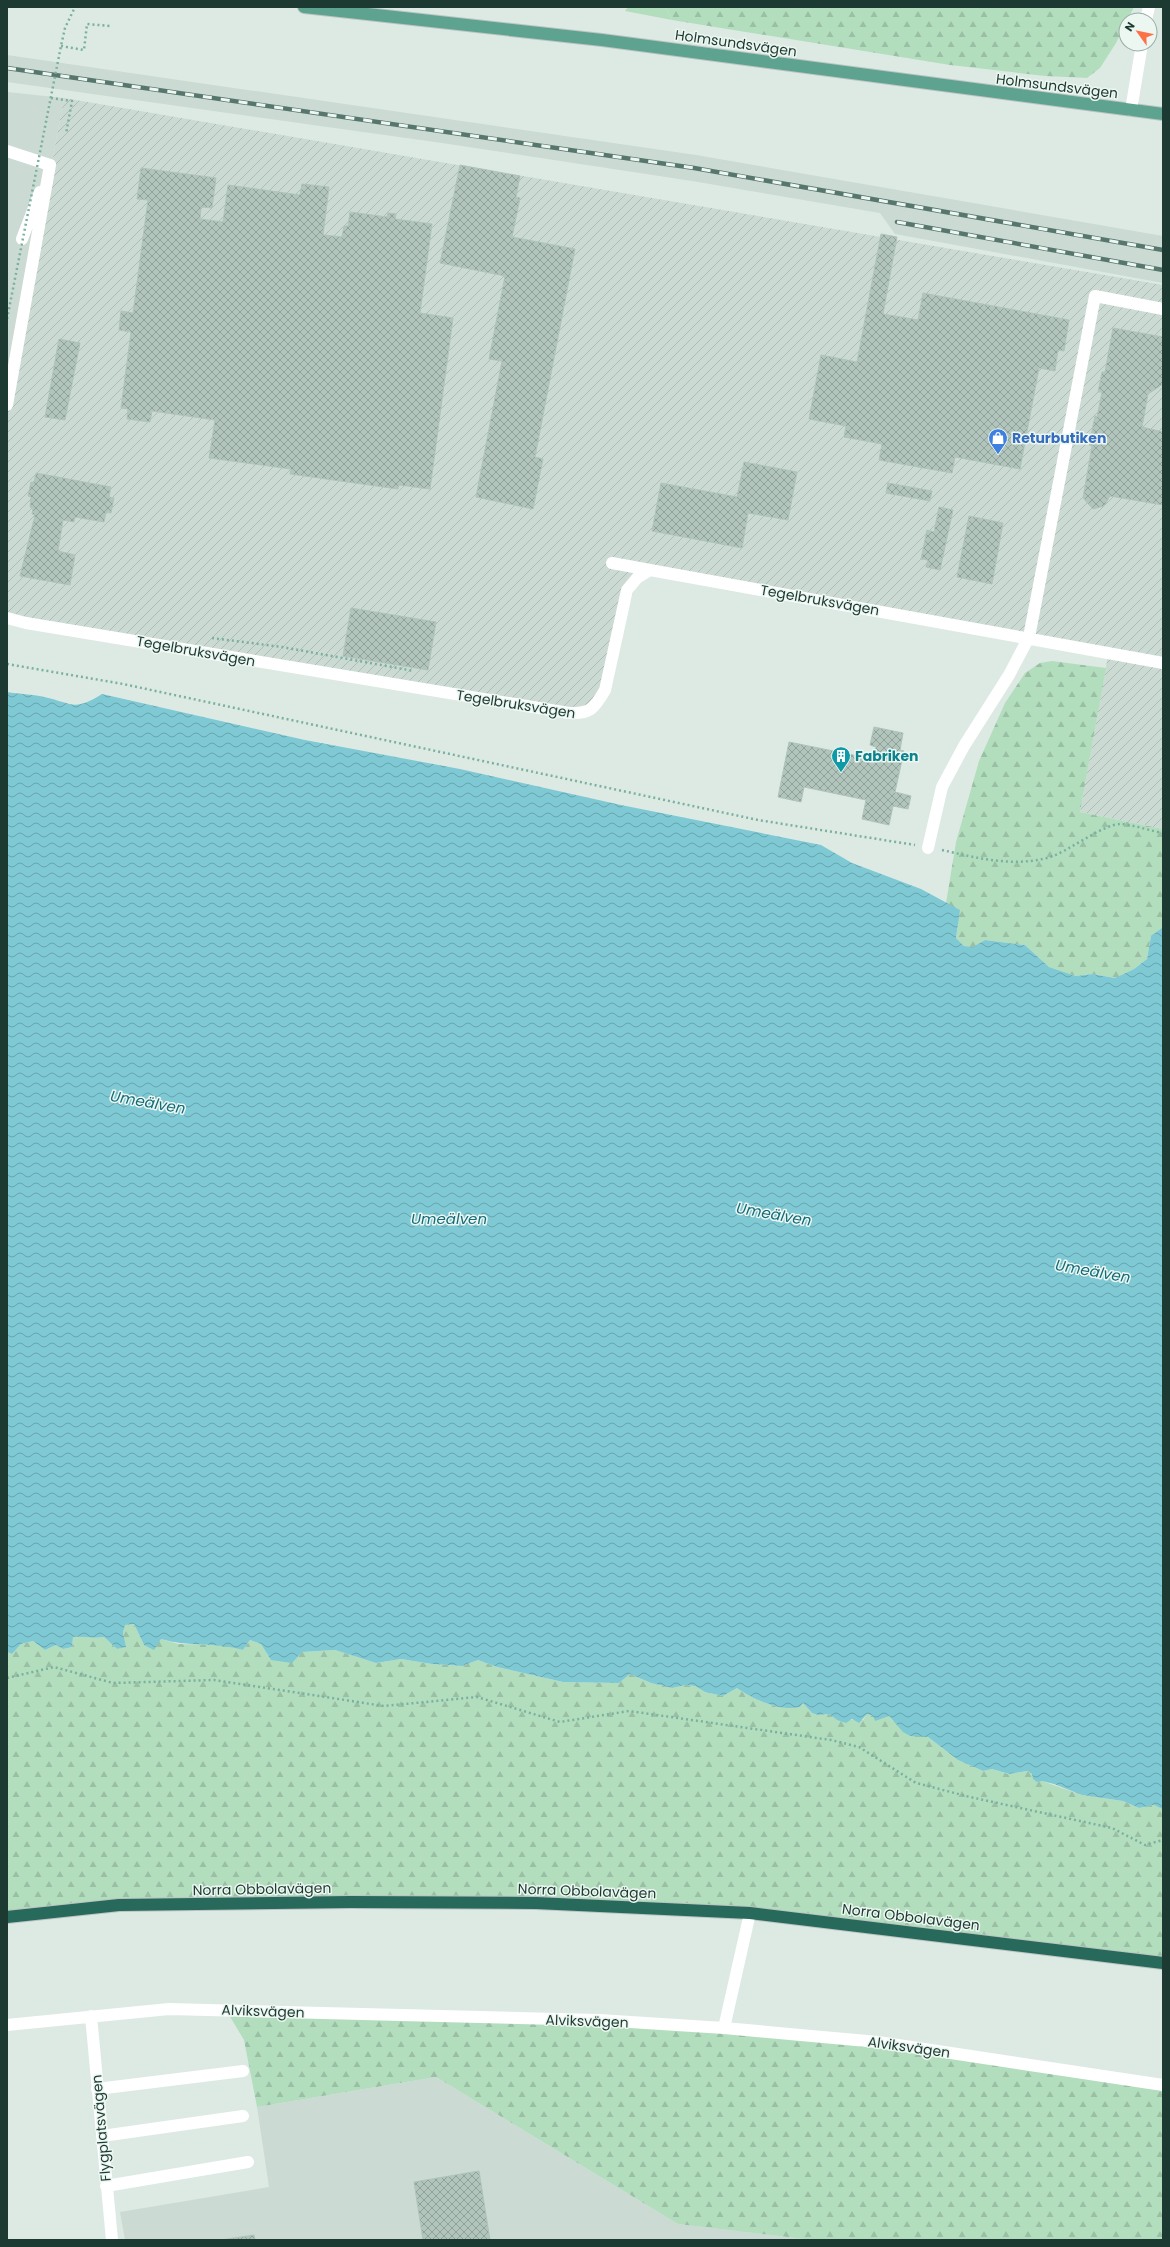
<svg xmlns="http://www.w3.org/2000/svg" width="1170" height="2247" font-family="Poppins,sans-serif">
<defs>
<pattern id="industrial-furrows" width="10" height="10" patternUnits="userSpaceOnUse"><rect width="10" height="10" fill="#cbdad3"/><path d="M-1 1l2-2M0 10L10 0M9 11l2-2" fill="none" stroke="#aebcb6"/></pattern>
<pattern id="forest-firs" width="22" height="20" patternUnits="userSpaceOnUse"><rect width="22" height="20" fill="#b3debe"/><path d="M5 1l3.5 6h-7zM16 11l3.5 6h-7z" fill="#9abfa4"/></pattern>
<pattern id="water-waves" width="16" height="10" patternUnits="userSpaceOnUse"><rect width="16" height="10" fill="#7fc9d5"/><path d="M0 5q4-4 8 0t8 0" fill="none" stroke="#67a4ad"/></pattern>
<pattern id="building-cross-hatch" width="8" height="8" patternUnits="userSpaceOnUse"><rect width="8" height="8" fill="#b2c5bd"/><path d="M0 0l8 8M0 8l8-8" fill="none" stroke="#90a19a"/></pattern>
</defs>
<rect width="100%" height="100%" fill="#ddeae4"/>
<!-- built -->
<path fill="#cbdad3" d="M7 55 696 155 1163 236V283L895 234 880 213 692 181 442 143 7 82Z
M7 92 64 98 7 405Z
M436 2077 678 2224 813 2240H125L120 2212 269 2187 257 2107Z"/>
<!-- industrial -->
<path fill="url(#industrial-furrows)" d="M64 98 1163 285V829L1080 812 1109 650 650 570 637 578 605 690 584 714 7 618V405Z"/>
<!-- grass -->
<path fill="#b3debe" d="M628 7H665L672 20 625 11Z"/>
<!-- forest -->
<path fill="url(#forest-firs)" d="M665 7H1134L1116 43 1100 68 1087 78 1045 76 950 65 672 20Z
M1052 661 1106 668 1080 812 1163 829V927L1151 936 1147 959 1134 969 1115 978 1093 974 1076 976 1049 967 1025 945 985 940 973 947 964 946 956 938 958 925 946 903 956 842 979 761 1005 703 1025 673 1040 663Z
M134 1624 144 1645 161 1639 179 1644 226 1645 243 1650 250 1640 261 1644 271 1660 302 1652 335 1650 376 1663 401 1659 432 1664 462 1666 478 1660 497 1667 563 1682 619 1683 630 1674 651 1683 672 1688 686 1685 695 1686 705 1692 723 1696 737 1688C752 1699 781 1712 800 1707L803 1703 812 1713 818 1715 829 1714 837 1720H863L867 1714 873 1716H889L893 1721 928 1737 958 1760 983 1771 992 1769 1008 1774 1027 1771 1042 1781 1082 1795 1123 1801 1139 1808 1154 1805 1162 1807 1163 1963 868 1926 536 1903 119 1905 7 1917V1652L12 1654 21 1644 33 1641 45 1650 56 1645 63 1649 72 1647 73 1637C84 1636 93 1639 104 1637L117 1649 125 1647 123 1633 125 1625Z
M226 2010 724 2028 1163 2085V2240H813L678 2224 436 2077 257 2107 244 2040Z"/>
<!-- water -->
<path fill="url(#water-waves)" d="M7 692C19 694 32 694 44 697 72 703 74 712 102 694L305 740 460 769 621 805 821 845 852 863 921 889 960 910 956 938 964 946 973 947 985 940 1025 945 1049 967 1076 976 1093 974 1115 978 1134 969 1147 959 1151 936 1163 927V1809L1154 1805 1139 1808 1123 1801 1082 1795 1054 1784 1042 1781 1037 1782 1033 1779 1032 1774 1027 1771 1009 1774 992 1769 983 1771 958 1760 928 1737 910 1736 903 1732 889 1716 875 1721 873 1716 867 1714 859 1723 852 1719 846 1723 837 1720 829 1714 818 1715 812 1713 803 1703 800 1707C781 1712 752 1699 737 1688L723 1696 705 1692 695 1686 686 1685 672 1688 651 1683 630 1674 619 1683 563 1682 497 1667 478 1660 462 1666 432 1664 401 1659 376 1663 335 1650 302 1652 292 1663 271 1660 261 1644 250 1640 243 1650C216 1642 188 1647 161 1639L154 1650 144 1645 134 1624 125 1625 123 1633 126 1647 117 1649 104 1637C93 1639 84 1636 73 1637L72 1647 63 1649 56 1645 45 1650 33 1641 21 1644 12 1654 7 1652Z"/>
<!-- building -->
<path fill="url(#building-cross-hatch)" stroke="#afc4bb" d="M460 165 520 176 516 197 520 198 512 237 575 249 535 457 543 459 533 509 476 497 502 361 489 359 505 276 440 263Z
M141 168 216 178 212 208 201 207 200 219 223 222 228 185 300 195 302 184 329 187 323 235 342 237 344 226H348L350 212 387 217 388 213 396 214 395 219 432 224 420 313 453 318 430 489 399 485 398 489 290 474 291 469 209 458 215 420 152 411 150 422 127 419 128 409 121 408 131 332 119 330 121 311 133 313 148 200 137 199Z
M881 234 897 237 883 314 918 320 923 293 1069 320 1064 351 1058 350 1055 371 1039 368 1020 469 955 457 952 473 879 460 882 444 844 437 846 426 809 419 821 355 857 362Z
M1113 328 1163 337V384L1148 394 1142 427 1163 432V505L1110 496 1104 506 1093 509 1083 498 1092 446 1089 445 1095 416 1097 417 1102 392H1098L1102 372H1105Z
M59 339 80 343 65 420 45 417Z
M744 462 797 472 788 520 748 513 742 548 652 531 661 483 737 497Z
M36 473 111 487 109 497 114 498 111 513 106 512 104 522 75 517 74 522 63 520 58 551 75 555 70 585 20 576 35 515 32 514 33 508 30 507 31 497 28 496 31 482H34Z
M888 483 932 491 930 501 886 493Z
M939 507 953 510 940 570 926 567 928 560 921 559 927 530 934 532Z
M969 516 1003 523 992 584 957 577Z
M351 608 436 622 428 670 343 656Z
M874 727 903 733 900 750 904 751 895 792 911 796 908 809 893 806 889 825 862 819 866 800 804 787 801 802 778 797 789 742 873 759 876 747 870 745Z
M479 2171 490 2240H423L414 2182Z
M254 2235 255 2240H221Z"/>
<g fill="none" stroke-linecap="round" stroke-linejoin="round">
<!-- major casing -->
<g stroke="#bbc4c2" stroke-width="14">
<path id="major" d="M304 7 602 40 1163 114"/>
</g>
<!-- highway casing -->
<g stroke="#bbc4c2" stroke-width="14">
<path id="highway" d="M7 1917 119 1905 350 1902 536 1903 750 1913 1163 1963"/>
</g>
<!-- path -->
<path stroke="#7ab09f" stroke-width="2.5" stroke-dasharray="2 3" stroke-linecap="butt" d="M61 46 84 50 87 24 110 26
M51 98 72 101 66 134
M212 638 282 647 414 671
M7 664 123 684 758 820 915 845
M942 850C977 858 1011 867 1047 858 1069 852 1102 824 1121 824 1135 825 1150 831 1163 833
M7 1678 54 1667 113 1683 214 1680 384 1706 477 1697 560 1722 629 1711 831 1740 859 1747 916 1783 970 1797 1112 1828 1145 1845 1163 1840"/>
<!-- minor -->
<path stroke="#fff" stroke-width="12" d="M1146 20 1149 7
M1131 110 1142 44
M7 151 50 165 7 405
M22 239 40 192
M612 563 650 570
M7 618 26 623 569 713C590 714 594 709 605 690L627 590 637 578 650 570 1163 663
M928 848 942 787 964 746 1009 675 1029 637 1095 296 1163 309
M91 2016 112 2240
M7 2025 169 2009 599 2020 724 2028 878 2042 1163 2085
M724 2028 750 1913
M97 2089 243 2071
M102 2136 243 2116
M106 2186 248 2162"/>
<!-- major -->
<use href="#major" stroke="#5da390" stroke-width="12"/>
<!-- highway -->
<use href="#highway" stroke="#27695a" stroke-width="12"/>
<!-- rail casing -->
<g stroke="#57776e" stroke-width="4.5">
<path id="rail" d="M7 68 694 168 1163 250
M897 222 1163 270"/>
</g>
<!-- rail -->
<use href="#rail" stroke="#edf7f2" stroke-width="3" stroke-dasharray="9" stroke-linecap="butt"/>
<!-- path-bridge -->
<path stroke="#7ab09f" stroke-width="2.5" stroke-dasharray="2 3" stroke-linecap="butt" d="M7 319 61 46 65 28 75 7"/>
</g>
<!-- icons -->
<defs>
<g id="shop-pin" transform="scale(1)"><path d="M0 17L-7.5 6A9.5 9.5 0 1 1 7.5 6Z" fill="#3f7fe0" stroke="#edf7f2"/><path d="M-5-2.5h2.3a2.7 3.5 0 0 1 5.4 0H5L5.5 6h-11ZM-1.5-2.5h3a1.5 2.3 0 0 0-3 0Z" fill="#fff"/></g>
<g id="building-pin" transform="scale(1)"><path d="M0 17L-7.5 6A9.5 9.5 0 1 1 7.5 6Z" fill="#0f9aa8" stroke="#edf7f2"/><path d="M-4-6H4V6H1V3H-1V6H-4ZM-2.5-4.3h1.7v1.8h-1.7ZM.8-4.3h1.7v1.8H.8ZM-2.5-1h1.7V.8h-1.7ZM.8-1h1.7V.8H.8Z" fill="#fff"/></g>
</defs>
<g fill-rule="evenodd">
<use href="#shop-pin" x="998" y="438"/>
<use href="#building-pin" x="841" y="756"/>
</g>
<g text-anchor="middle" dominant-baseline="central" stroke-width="3" stroke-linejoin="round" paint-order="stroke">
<!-- street labels -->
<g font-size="14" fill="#1d3a32" stroke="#edf7f2">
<text transform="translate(736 43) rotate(8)">Holmsundsvägen</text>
<text transform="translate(1057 86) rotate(7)">Holmsundsvägen</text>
<text transform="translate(820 600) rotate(10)">Tegelbruksvägen</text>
<text transform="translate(196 651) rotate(10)">Tegelbruksvägen</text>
<text transform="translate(516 704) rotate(9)">Tegelbruksvägen</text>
<text transform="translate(262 1889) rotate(-1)">Norra Obbolavägen</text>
<text transform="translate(587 1891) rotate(2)">Norra Obbolavägen</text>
<text transform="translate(911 1917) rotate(7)">Norra Obbolavägen</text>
<text transform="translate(263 2011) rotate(2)">Alviksvägen</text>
<text transform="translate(587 2021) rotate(2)">Alviksvägen</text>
<text transform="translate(909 2047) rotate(8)">Alviksvägen</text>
<text transform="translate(101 2128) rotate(-95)">Flygplatsvägen</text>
</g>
<!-- shop labels -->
<g font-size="14" font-weight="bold" fill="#366cbe" stroke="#edf7f2" text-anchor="start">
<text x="1012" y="438">Returbutiken</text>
</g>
<!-- culture labels -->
<g font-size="14" font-weight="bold" fill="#0d838f" stroke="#edf7f2" text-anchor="start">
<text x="855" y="756">Fabriken</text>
</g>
<!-- water labels -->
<g font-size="15" font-style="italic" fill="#146b7a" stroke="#edf7f2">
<text transform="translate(148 1102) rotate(10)">Umeälven</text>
<text transform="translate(774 1214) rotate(10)">Umeälven</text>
<text x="449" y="1218">Umeälven</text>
<text transform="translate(1093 1271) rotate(10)">Umeälven</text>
</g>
</g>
<!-- border -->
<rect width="1170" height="2247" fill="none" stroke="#1d3a32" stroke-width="16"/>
<!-- north arrow -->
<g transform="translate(1138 32) rotate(303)"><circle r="19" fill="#edf7f2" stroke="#9aaba5"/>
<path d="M0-3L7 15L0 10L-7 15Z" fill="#fd7148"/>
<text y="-6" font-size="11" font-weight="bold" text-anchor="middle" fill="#1d3a32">N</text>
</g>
</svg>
